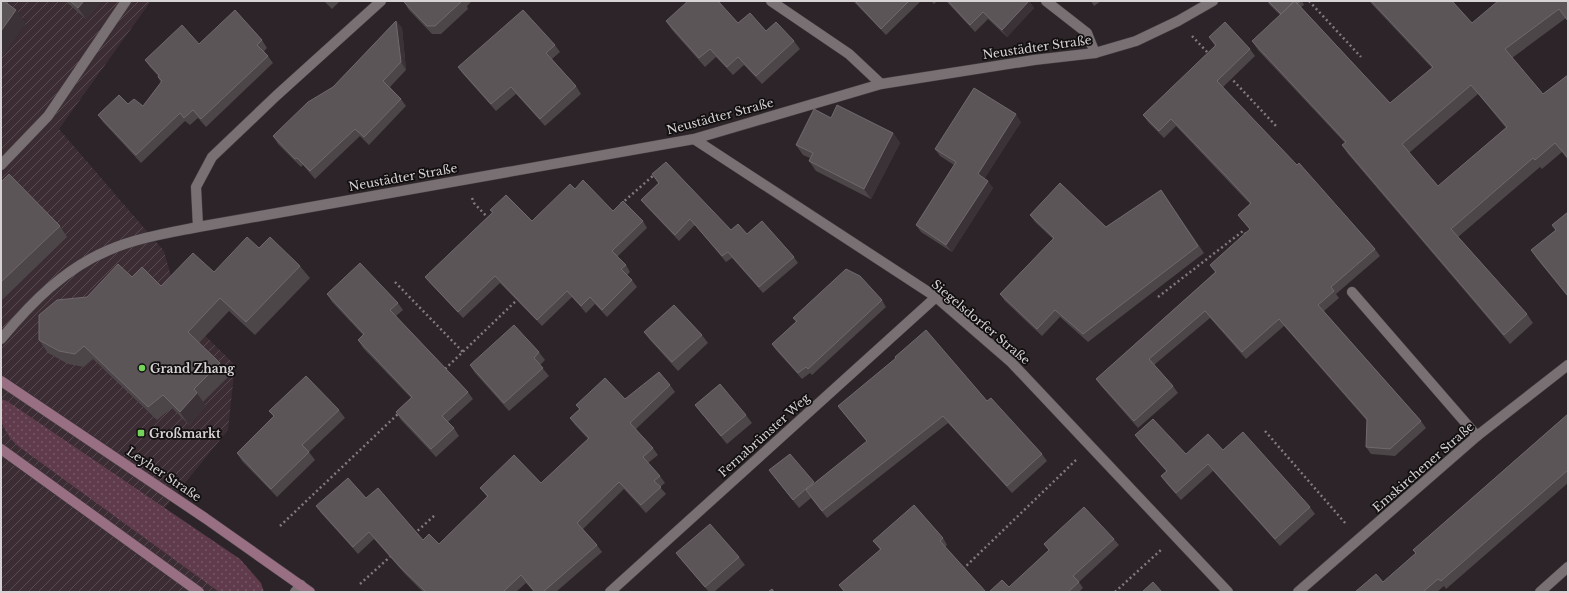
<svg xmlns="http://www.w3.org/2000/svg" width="1569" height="593" font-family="'Libre Baskerville',serif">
<defs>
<pattern id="industrial-furrows" width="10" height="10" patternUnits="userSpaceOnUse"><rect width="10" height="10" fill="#3b2d33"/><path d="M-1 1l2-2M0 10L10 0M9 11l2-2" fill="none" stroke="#574b50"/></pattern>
<pattern id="grass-dots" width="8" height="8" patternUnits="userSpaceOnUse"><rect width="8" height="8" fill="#5f3b4c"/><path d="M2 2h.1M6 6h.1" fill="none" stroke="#755665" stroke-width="1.8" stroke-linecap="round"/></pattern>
</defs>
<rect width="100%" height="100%" fill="#2c2428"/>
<!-- industrial -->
<path fill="url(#industrial-furrows)" d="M1 1H151L59 129 164 251 181 312 235 365 228 430 142 536 219 592H1Z"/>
<!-- grass -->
<path fill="url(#grass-dots)" d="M1 399 7 401 240 559 261 583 264 592H219L18 446 10 438 1 422Z"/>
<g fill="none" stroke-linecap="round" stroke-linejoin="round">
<!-- service casing -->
<g stroke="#474144" stroke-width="11">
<path id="service" d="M771 1 849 54 881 84
M1046 1 1087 33 1095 53
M1 165 48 116 126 1
M1352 292 1477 436
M295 592 301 585
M1540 592 1568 567"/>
</g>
<!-- minor casing -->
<g stroke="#474144" stroke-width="11">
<path id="minor" d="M694 139 936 297 1011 362 1228 592
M198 227 196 187 212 157 276 96 381 1
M1 339C31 303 65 268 109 250 137 238 168 233 198 227L694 139 881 84 1034 60 1095 53 1136 41 1178 21 1213 1
M610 592 936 297
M1298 592 1477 436 1568 365"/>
</g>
<!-- secondary casing -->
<g stroke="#474144" stroke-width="11">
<path id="secondary" d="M1 381 205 518 310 592
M1 449 199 592"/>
</g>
<!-- path -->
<path stroke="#817a7d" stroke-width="2.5" stroke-dasharray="2 3" stroke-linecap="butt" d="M1309 1 1361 57
M1192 36 1209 54
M1230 77 1277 127
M472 198 474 203 489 219
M621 204 655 174
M395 282 463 352
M1158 297 1243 231 1247 236
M445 369 519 298
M1265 431 1346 524
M280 526 399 413
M414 534 435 515
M963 569 1076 460
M360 584 392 555
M1115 592 1162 549"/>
<!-- service -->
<use href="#service" stroke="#797074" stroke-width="10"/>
<!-- minor -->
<use href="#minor" stroke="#797074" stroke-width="10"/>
<!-- secondary -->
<use href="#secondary" stroke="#996f84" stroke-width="10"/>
</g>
<!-- wall -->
<path fill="#4d4649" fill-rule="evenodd" d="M65 1H102L86 19Z
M324 1H340L332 9Z
M405 1H472L467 6 468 9 441 34H432L409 10 404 2Z
M853 1H921L886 35Z
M931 1H937L934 4Z
M946 1H1029L1034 8 1007 37 988 19 975 32Z
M1091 1H1101L1094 6Z
M1267 1H1302L1304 5 1301 7 1390 103 1432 68 1369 1H1452L1472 23 1568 1V21L1566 18 1512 58 1543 94 1568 75V160L1562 152 1542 169 1540 167 1458 237 1527 314 1533 323 1510 344 1348 154 1342 145 1345 143 1258 50 1252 41 1280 15 1269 4ZM1478 94 1506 128 1438 186 1409 153Z
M396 21 402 28 406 70 390 87 401 99 406 106 369 145 360 136 315 179 303 165 301 167 278 144 273 136 333 87Z
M666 21 738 23 766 31 794 41 800 49 762 84 744 65 733 75 716 57 705 67 672 30Z
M1209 37 1250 49 1255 56 1223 87 1375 249 1380 256 1336 294 1339 298 1324 311 1421 421 1426 428 1395 456 1371 454 1366 447 1367 421 1284 326 1246 359 1210 318 1154 365 1173 386 1178 393 1138 428 1101 386 1096 379 1215 272 1210 265 1250 230 1238 215 1250 204 1176 126 1164 138 1148 122 1143 115 1215 46Z
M262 40 267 48 264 51 268 56 273 63 206 127 198 118 190 125 185 121 141 163 103 122 98 115 128 104 143 106 161 83 158 77V76L150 67 145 60 199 44Z
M555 45 560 52 552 59 576 86 581 94 545 126 516 94 496 111 463 74 458 67Z
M831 118 893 133 900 143 871 199 816 171 809 161 810 158 803 155 796 145Z
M1021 122 984 179 993 188 952 252 921 232 916 225 954 165 940 156 935 149Z
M652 174 731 230 747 234 794 257 798 263 763 293 732 258 726 262 695 225 679 241 646 206 641 200 658 183Z
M1 182 60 226 67 237 1 301Z
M575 189 613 211 643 221 647 228 617 257 626 265 630 272 627 275 632 280 637 287 607 317 595 304 586 313 572 297 542 326 500 283 463 318 430 283 425 277 492 213 490 210 532 221Z
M1161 190 1204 253 1088 342 1060 317 1042 336 1005 301 1000 294 1053 239 1035 222 1030 215 1106 227Z
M1568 212V297L1537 259 1531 250 1556 230 1552 225Z
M259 248 300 266 310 278 255 335 229 311 199 343 220 363 229 376 203 402 206 406 189 425 172 408 157 420 93 359 84 367 68 364 48 353 39 340 87 297 132 277 161 286 214 272Z
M327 294 398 303 403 310 396 316 468 392 473 399 448 422 454 428 459 436 436 457 401 420 396 412 411 398 363 348 358 340 363 335 332 302Z
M882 300 886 307 812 375 810 373 802 379 776 350 772 344 796 322 793 318Z
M644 332 702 335 708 343 678 371 650 340Z
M539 352 545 360 540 365 549 376 509 411 475 373 470 365Z
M670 385 675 392 636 429 653 448 658 455 648 463 660 476 665 483 660 487 666 494 646 513 624 489 583 529 597 545 602 552 556 592H534L526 583 516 592H423L405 574 374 539 358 554 321 513 316 506 423 540 439 544 487 497 480 488 541 483 588 439 575 425 570 418 579 409 576 405 625 399Z
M987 401 1042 454 1047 461 1012 493 948 423 827 518 811 498 799 508 775 478 769 470 790 454 814 484 867 442 843 413 838 406Z
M695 405 746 415 752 423 727 444 701 413Z
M339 410 345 418 309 452 315 460 277 497 242 461 237 453 274 417 269 411Z
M1568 414V483L1446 589 1444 586 1437 592H1355L1383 582 1416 554 1413 550Z
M1135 435 1186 454 1223 450 1310 507 1315 514 1280 546 1213 471 1181 500 1166 483 1161 476 1166 471 1140 442Z
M943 538 947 545 945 547 986 592H844L839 585 880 550 873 541Z
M1114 539 1119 545 1079 582 1083 588 1079 592H989L1009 587 1049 550 1044 544Z
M676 553 739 557 745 565 714 592H709L682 561Z"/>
<!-- shaded-wall -->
<path fill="#3a3236" d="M84 1H102L86 19 78 8Z
M1029 1 1034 8 1007 37 1002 30Z
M16 10 26 24 1 58V31Z
M396 21 402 28 406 70 401 62Z
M1016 114 1021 122 983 181 978 174Z
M893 133 900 143 871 199 864 189Z
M988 181 993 188 952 252 946 245Z
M197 393 206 406 189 425 180 412Z"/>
<!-- building -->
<path fill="#5c5558" stroke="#6f686c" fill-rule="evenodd" d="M1 1H4L16 10 1 31Z
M70 1H84L78 8Z
M405 1H462L435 26H427L404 2Z
M688 1H718L738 23 750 13 766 31 776 22 794 41 756 76 738 57 727 67 710 49 699 58 666 21Z
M855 1H909L881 29Z
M948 1H1029L1002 30 983 12 970 25Z
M1268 1H1294L1281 14Z
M1295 1H1300L1297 4Z
M1295 1 1390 103 1433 67 1371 1H1452L1472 23 1498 1H1568V21L1559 9 1505 49 1543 94 1568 75V158L1555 143 1535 160 1533 158 1451 229 1527 314 1504 335 1342 145 1346 142 1252 41ZM1471 85 1507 127 1438 186 1402 144Z
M235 10 262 40 257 45 268 56 201 119 193 110 184 118 180 113 136 155 98 115 119 95 128 104 134 99 143 106 162 81 158 77 159 75 145 60 182 25 199 44Z
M523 10 555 45 546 53 576 86 540 119 511 87 491 104 458 67Z
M396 21 401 62 383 81 401 99 364 137 355 129 310 171 297 158 295 159 273 136 308 102 333 87Z
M1225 22 1250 49 1217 81 1297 165 1299 163 1375 249 1331 287 1334 291 1318 305 1421 421 1390 449 1366 447 1367 419 1279 319 1242 352 1205 311 1149 359 1173 386 1134 421 1096 379 1216 272 1210 265 1250 229 1238 215 1251 203 1226 176 1171 119 1159 131 1143 115 1216 45 1209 37Z
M974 88 1016 114 978 174 988 181 946 245 916 225 956 162 935 149Z
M837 105 893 133 864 189 809 161 813 153 796 145 814 109 831 118Z
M666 162 731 230 738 224 747 234 762 221 794 257 759 287 728 252 722 256 690 219 675 235 641 200 659 183 652 174Z
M9 174 60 226 1 282V182Z
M583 180 613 211 623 201 643 221 612 251 626 265 621 269 632 280 602 310 590 297 581 306 567 291 537 320 495 276 458 312 425 277 493 212 490 210 506 195 532 221 570 184 575 189Z
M1060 183 1106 227 1161 190 1198 246 1083 334 1055 310 1037 329 1000 294 1054 238 1030 215Z
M1568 212V296L1531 250 1556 230 1552 225Z
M247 237 259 248 270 237 300 266 246 322 220 298 188 332 220 363 194 389 197 393 180 412 163 395 148 407 84 346 75 354 59 351 39 340V315L57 300 87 297 118 264 132 277 142 267 161 286 193 253 214 272Z
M360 263 398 303 390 310 468 392 442 416 454 428 431 449 396 412 412 397 358 340 364 334 327 294Z
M846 269 860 276 882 300 808 369 806 367 798 373 772 344 797 321 793 318Z
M674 305 702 335 672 362 644 332Z
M514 325 539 352 534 358 543 368 504 403 470 365Z
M926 330 987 401 991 398 1042 454 1007 486 943 416 822 511 806 490 867 441 838 406 896 358 895 357Z
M659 372 670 385 630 423 653 448 643 457 660 476 654 481 661 487 641 505 619 482 577 523 597 545 543 592H535L521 575 503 592H426L400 567 369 532 353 547 316 506 348 478 366 498 378 488 423 540 429 534 439 544 488 496 480 488 514 455 541 483 589 438 570 418 580 409 576 405 605 378 625 399Z
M306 376 339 410 302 445 309 452 271 489 237 453 274 416 269 411Z
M720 384 746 415 721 436 695 405Z
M1568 414V470L1441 581 1438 579 1423 592H1355L1376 574 1383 582 1416 553 1413 550Z
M1153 419 1186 454 1208 434 1223 450 1243 432 1310 507 1275 539 1208 464 1176 493 1161 476 1167 471 1135 435Z
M790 454 814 482 793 500 769 470Z
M914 505 943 538 940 541 986 592H845L839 585 881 549 873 541Z
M1084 507 1114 539 1073 576 1079 582 1068 592H989L1002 580 1009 587 1049 550 1044 544Z
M710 524 739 557 705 587 676 553Z
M1153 582 1162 592H1142Z
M772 589 774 592H768Z"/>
<!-- markers -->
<g fill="#75d25b" stroke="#120f10" stroke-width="1.5">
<circle cx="142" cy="368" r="4"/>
<rect x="137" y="429" width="8" height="8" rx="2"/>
</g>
<g text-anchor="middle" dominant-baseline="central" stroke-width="3.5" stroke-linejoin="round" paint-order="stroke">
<!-- street labels -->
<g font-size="12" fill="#d7d2d4" stroke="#120f10">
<text transform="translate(1037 47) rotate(-8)">Neustädter Straße</text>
<text transform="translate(720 116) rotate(-15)">Neustädter Straße</text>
<text transform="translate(403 177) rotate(-10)">Neustädter Straße</text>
<text transform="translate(981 322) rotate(40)">Siegelsdorfer Straße</text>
<text transform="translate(764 435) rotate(-42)">Fernabrünster Weg</text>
<text transform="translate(1423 467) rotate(-41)">Emskirchener Straße</text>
<text transform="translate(164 474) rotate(34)">Leyher Straße</text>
</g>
<!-- poi labels -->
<g font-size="12" font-weight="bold" fill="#d7d2d4" stroke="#120f10" text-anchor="start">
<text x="150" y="368">Grand Zhang</text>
<text x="149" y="433">Großmarkt</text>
</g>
</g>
<!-- border -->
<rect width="1569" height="593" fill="none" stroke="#d7d2d4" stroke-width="4"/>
</svg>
